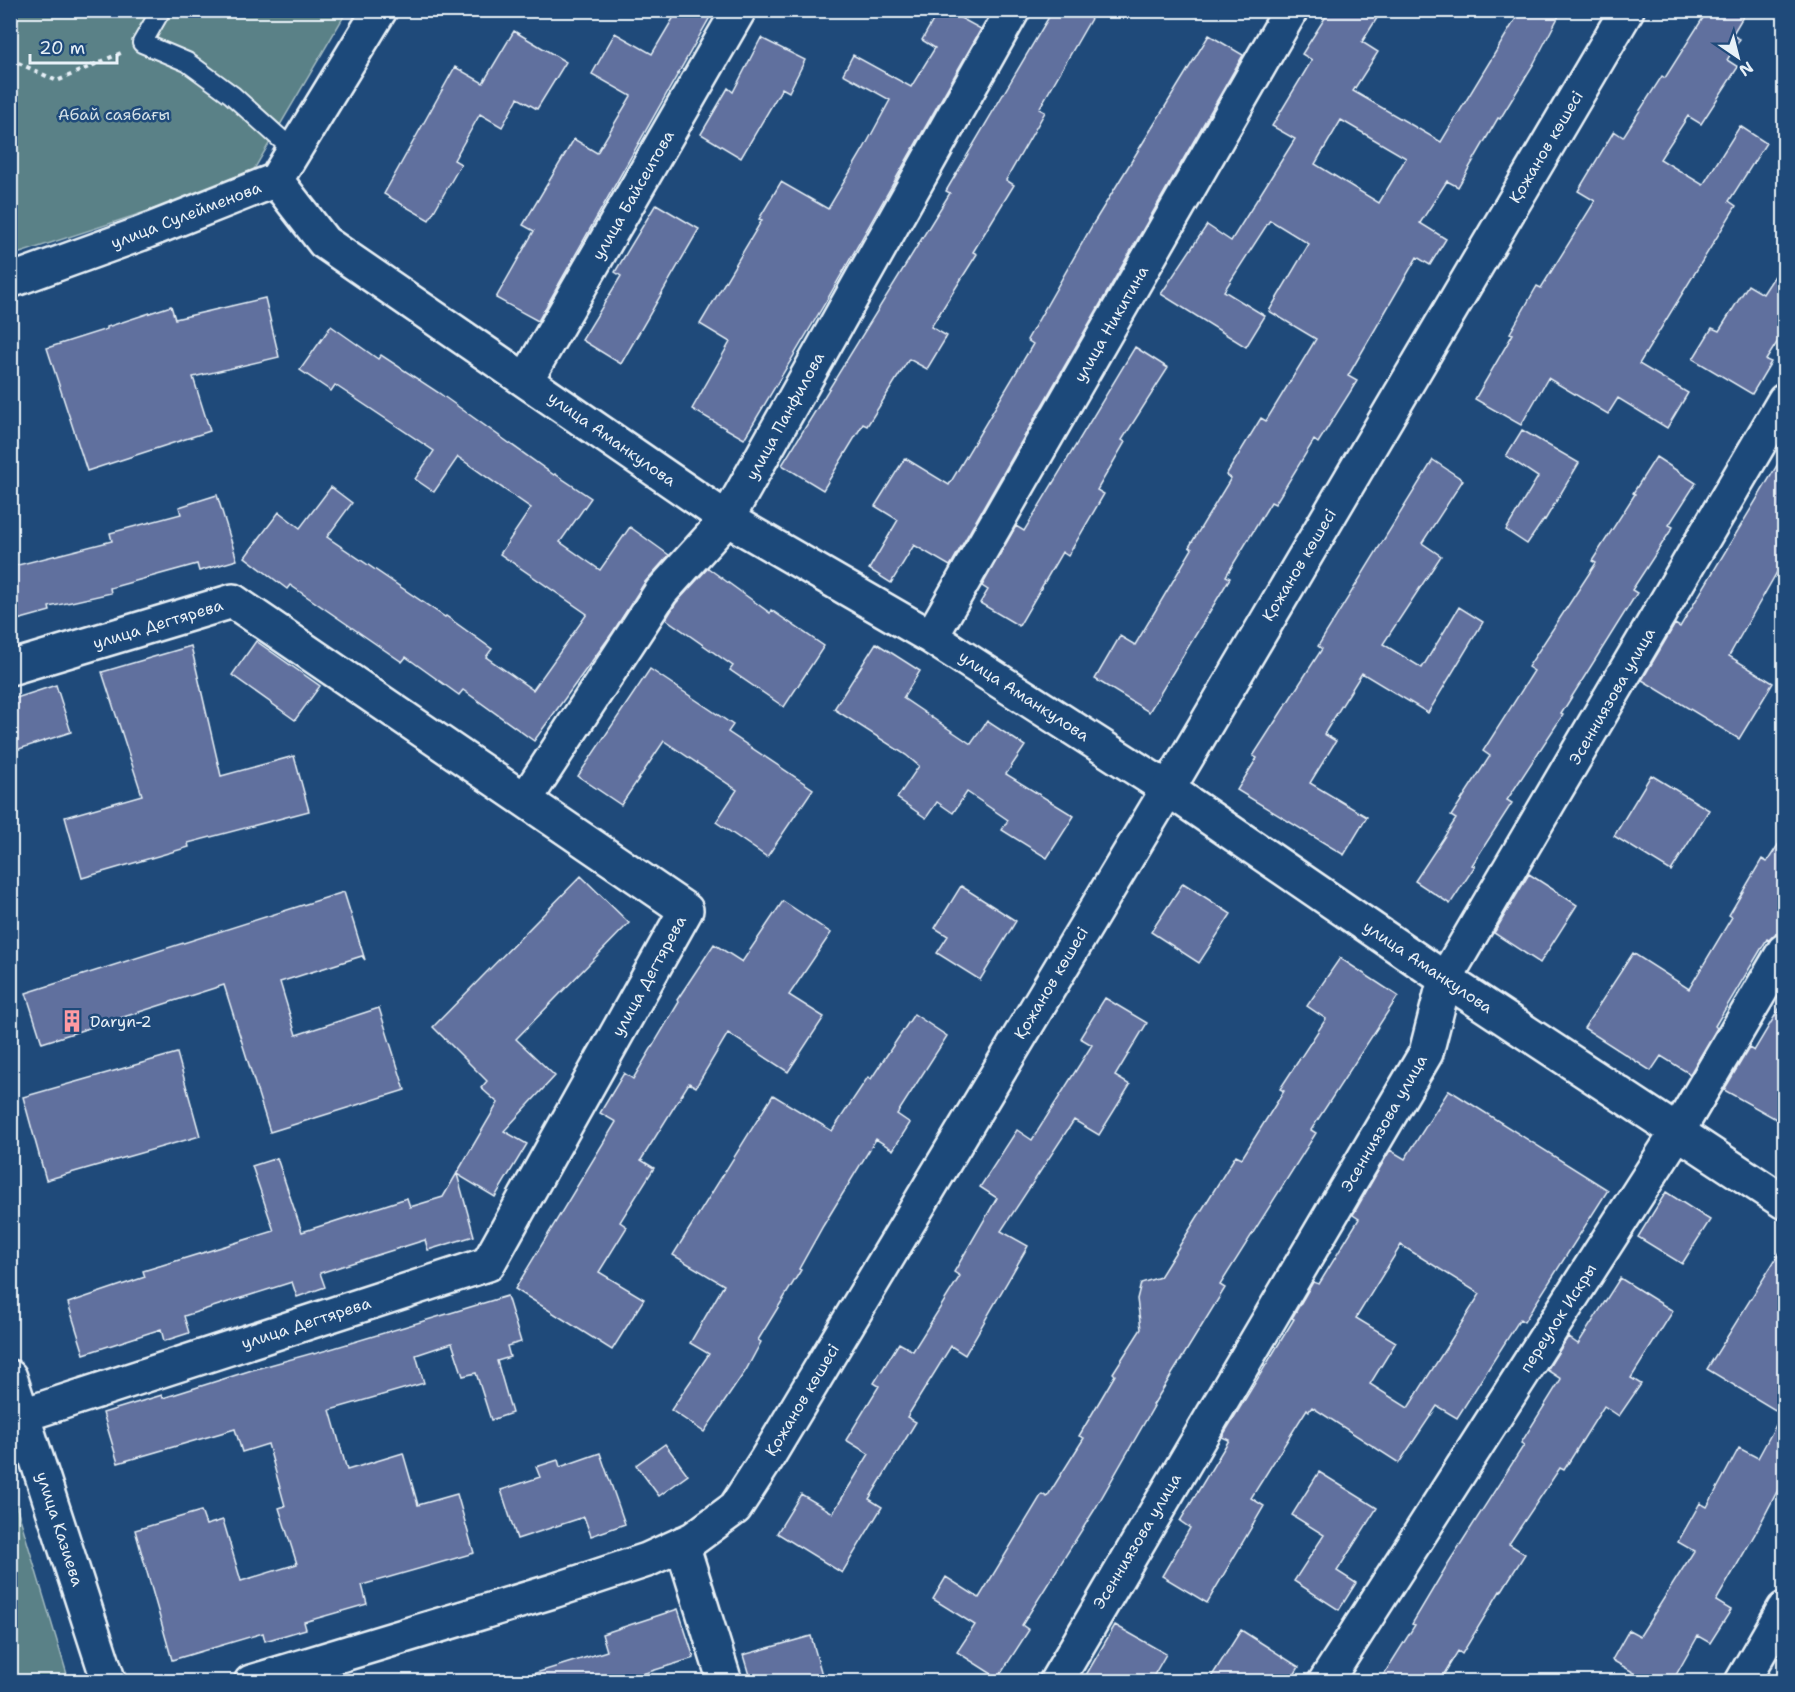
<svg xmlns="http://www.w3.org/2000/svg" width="1795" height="1692" font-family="'Shantell Sans',sans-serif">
<rect width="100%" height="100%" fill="#1f4a7a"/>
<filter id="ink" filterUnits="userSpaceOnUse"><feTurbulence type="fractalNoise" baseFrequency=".0167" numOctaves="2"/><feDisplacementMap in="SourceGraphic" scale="12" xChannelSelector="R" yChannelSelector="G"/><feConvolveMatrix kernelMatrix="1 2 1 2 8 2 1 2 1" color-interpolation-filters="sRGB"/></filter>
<g filter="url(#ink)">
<!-- green -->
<path fill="#5a8187" stroke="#a1b9c0" stroke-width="1.5" d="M10 11H347L249 178 11 256Z
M10 1488H11L69 1681H11Z"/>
<!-- building -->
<path fill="#61709e" stroke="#e8f1f8" stroke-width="1.5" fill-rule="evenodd" d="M678 10H714L538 321 496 298 534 231 523 225 574 139 597 153 631 96 592 74 615 33 652 54Z
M939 10H946L981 29 828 298 744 439 692 409 730 342 700 324 762 220 759 219 781 182 828 209 863 150 890 100 843 74 853 55 911 87 935 48 922 40Z
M1053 10H1096L1039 109 1045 112 1006 180 1014 185 973 252 977 254 931 327 947 336 927 369 909 359 867 426 863 424 823 490 782 465 950 193 946 191Z
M1330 10H1382L1362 42 1378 52 1353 91 1441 142 1521 10H1562L1533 65 1500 119 1498 118 1458 187 1447 181 1420 223 1446 239 1430 265 1417 257 1348 376 1357 381 1318 443 1314 440 1275 504 1271 502 1226 576 1230 578 1149 712 1095 679 1120 636 1135 645 1192 549 1189 547 1231 478 1226 475 1261 418 1266 421 1316 339 1269 311 1309 244 1270 220 1224 291 1265 316 1246 347 1161 294 1207 225 1231 241 1295 139 1272 126 1312 60 1302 54ZM1341 120 1406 158 1379 203 1315 164Z
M1708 10H1747L1732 35 1740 39 1727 60 1738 67 1701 124 1688 116 1660 159 1703 185 1740 126 1766 143 1729 201 1736 206 1639 364 1688 393 1667 428 1618 398 1608 414 1548 378 1521 425 1475 399 1513 334 1510 333 1537 286 1541 288 1595 201 1578 191 1614 131 1623 137 1662 76 1665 78Z
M514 31 566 62 537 109 518 98 502 127 480 114 454 160 461 164 429 220 384 194 455 67 483 83Z
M1209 35 1243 55 950 566 914 545 891 583 869 569 898 520 875 506 905 458 949 485 1033 344 1027 340 1093 224Z
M761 38 805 60 789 92 782 88 741 158 701 134 728 88 733 92Z
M656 204 699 229 621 364 582 340 621 276 615 272Z
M1785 260V330L1766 360 1771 362 1752 394 1693 359 1712 328 1719 331 1748 285 1763 294Z
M265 298 279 357 193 377 210 431 87 471 47 348 107 329V327L171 306 175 319Z
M331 326 378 359 381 355 439 393 554 475 555 474 591 498 560 542 600 570 630 527 669 555 645 582 613 632 534 741 463 690 459 695 406 657 402 662 290 585 287 589 245 557 279 512 300 528 331 487 352 503 327 537 445 617 446 616 492 649 486 657 533 690 587 614 500 554 531 508 458 457 434 492 415 479 434 451 335 385 331 391 300 370Z
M1135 347 1168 368 1122 440 1125 442 1097 490 1104 494 1068 556 1062 552 1019 626 980 603 988 590 982 586 1016 526 1024 531Z
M1522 430 1579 463 1545 520 1544 519 1527 544 1506 530 1538 477 1506 456Z
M1785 452V558L1729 656 1773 683 1739 739 1642 680 1675 624 1680 627Z
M1656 457 1696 483 1669 525 1673 527 1632 590 1637 593 1561 714 1563 715 1507 800 1512 803 1472 865 1475 866 1450 904 1415 881 1456 819 1451 816 1490 756 1483 751 1534 671 1528 667 1596 563 1592 561 1635 494 1633 493Z
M1433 460 1463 480 1422 543 1441 556 1383 644 1422 668 1459 607 1483 622 1428 713 1362 673 1324 734 1336 741 1310 783 1367 817 1344 855 1237 790 1257 758 1253 756 1322 649 1318 646Z
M217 495 237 560 199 571 197 564 110 588 111 593 49 607 50 611 10 622V567L112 541 110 533 181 514 179 507Z
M708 568 770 613 771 610 824 646 784 707 730 670 733 666 666 619 676 603Z
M256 641 320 686 295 720 232 675Z
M876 643 920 671 903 698 971 744 987 721 1025 746 1006 774 1074 816 1047 858 1002 830 1008 820 967 792 953 813 937 802 926 818 897 798 919 766 906 755 834 709Z
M191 646 221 776 294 756 309 811 188 843 189 847 82 878 65 817 142 795 102 672Z
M650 669 733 725 728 732 813 789 767 857 716 822 737 790 664 741 621 805 578 776Z
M56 685 71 732 10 752V700Z
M1651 775 1709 810 1671 871 1614 836Z
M1785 834V932L1775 934 1769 940 1767 939 1715 1026 1717 1028 1690 1074 1661 1056 1651 1071 1584 1028 1633 953 1689 989 1732 917 1729 915 1762 859 1767 862Z
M1529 874 1577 905 1540 963 1494 933Z
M581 876 629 923 516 1039 555 1076 504 1131 527 1144 495 1197 457 1174 474 1236 428 1250 425 1240 320 1273 325 1287 297 1297 292 1282 184 1316 189 1333 164 1341 161 1329 84 1354 68 1303 145 1277 143 1271 274 1231 252 1166 277 1158 302 1232 407 1198 410 1207 443 1197 498 1103 481 1088 487 1081 433 1027Z
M1183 883 1231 914 1199 963 1151 932Z
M961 886 1016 921 980 980 937 953 948 936 935 928Z
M344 892 365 960 362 956 280 982 296 1035 379 1008 405 1090 270 1132 224 985 42 1043 26 993Z
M783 901 831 933 789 995 824 1017 788 1072 728 1033 696 1087 689 1083 641 1160 654 1168 620 1222 627 1227 599 1272 644 1299 612 1350 515 1289 616 1122 600 1113 624 1073 633 1079 679 1002 677 1000 714 944 742 962Z
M1340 958 1398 996 1311 1130 1316 1133 1220 1285 1225 1288 1153 1405 1154 1406 1095 1509 1022 1625 1029 1630 998 1678 957 1652 975 1625 933 1599 946 1577 979 1598 1042 1494 1047 1497 1084 1438 1079 1436 1115 1375 1113 1373 1141 1329 1137 1299 1141 1283 1160 1277 1236 1155 1242 1158 1284 1091 1280 1089 1326 1019 1307 1006Z
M1105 998 1147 1023 1115 1076 1130 1085 1099 1135 1074 1120 1001 1231 1028 1246 965 1355 951 1346 907 1417 916 1422 869 1499 882 1507 842 1573 777 1533 801 1494 833 1513 869 1454 846 1440 879 1386 874 1383 899 1343 913 1351 960 1276 954 1272 997 1198 980 1187 1017 1130 1032 1140 1092 1045 1080 1038Z
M1785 999V1124L1724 1090 1749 1048 1754 1051Z
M914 1014 947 1036 897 1114 910 1123 893 1150 876 1139 823 1226 799 1269 801 1270 758 1340 761 1342 746 1370 704 1432 671 1410 709 1354 690 1343 724 1285 673 1255 773 1095 832 1131 868 1077 871 1079Z
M177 1053 200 1136 46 1180 23 1097Z
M1449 1090 1608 1190 1524 1322 1520 1319 1457 1418 1437 1406 1399 1463 1312 1407 1309 1411 1307 1409 1251 1498 1264 1506 1207 1603 1162 1576 1190 1528 1180 1521 1229 1440 1222 1437 1294 1319 1292 1318 1313 1282 1319 1284 1359 1219 1353 1215 1390 1150 1405 1159ZM1401 1245 1480 1294 1408 1408 1370 1384 1396 1342 1356 1318Z
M1666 1192 1710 1220 1682 1264 1638 1237Z
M1785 1244V1476L1755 1534 1716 1601 1731 1610 1710 1643 1698 1636 1672 1682H1650L1612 1660 1629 1630 1640 1636 1694 1551 1678 1542 1700 1503 1707 1507 1739 1448 1758 1458 1782 1414 1707 1369Z
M1620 1278 1673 1311 1631 1378 1641 1384 1619 1416 1604 1406 1564 1470 1560 1468 1509 1544 1525 1554 1501 1592 1500 1591 1462 1654 1458 1651 1439 1682H1379L1415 1625 1412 1624 1449 1562 1524 1445 1521 1443 1561 1379 1547 1370 1568 1337 1578 1344Z
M507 1296 521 1342 507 1346 510 1357 497 1361 512 1413 491 1420 476 1373 463 1376 452 1343 416 1355 424 1383 330 1410 347 1470 403 1453 418 1505 457 1494 474 1553 362 1585 367 1604 304 1622 306 1629 265 1641 263 1633 172 1660 135 1530 201 1511 206 1525 223 1520 241 1581 297 1564 279 1508 285 1506 268 1444 242 1452 235 1429 118 1463 103 1413 162 1395 163 1398 252 1370 313 1353 314 1354Z
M665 1444 688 1475 659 1496 636 1465Z
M600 1453 625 1524 591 1536 584 1517 517 1539 501 1490 540 1477 536 1467 558 1460 560 1467Z
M1319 1472 1377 1508 1337 1571 1356 1583 1339 1610 1294 1581 1324 1535 1292 1515Z
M678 1609 694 1658 642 1674 644 1682H526V1676L607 1651 602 1634Z
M1115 1625 1166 1654 1150 1682H1082Z
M1241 1630 1299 1667 1290 1682H1208Z
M811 1636 824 1682H751L743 1655Z"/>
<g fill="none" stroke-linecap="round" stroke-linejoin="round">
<!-- service casing -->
<g stroke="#e8f1f8" stroke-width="22">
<path id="service" d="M161 10 142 43 187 62 232 95 294 151"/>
</g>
<!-- minor casing -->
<g stroke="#e8f1f8" stroke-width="38">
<path id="minor" d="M276 180 324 242 727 519 931 637 1168 789 1445 979 1784 1202
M10 281 140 234 276 180 380 10
M526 380 739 10
M931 637 1291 10
M10 668 233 601 686 910 488 1264 23 1415
M525 800 661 592 727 519 1013 10
M10 1377 109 1682
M682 1544 725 1682
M1056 1682 1426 1053 1445 979 1784 401
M1325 1682 1678 1131 1784 951
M1742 1682 1784 1609"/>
</g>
<!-- secondary casing -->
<g stroke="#e8f1f8" stroke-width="38">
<path id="secondary" d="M251 1682 553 1591 647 1560 693 1539 735 1508 766 1460 1168 789 1627 10"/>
</g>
<!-- path -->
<path stroke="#e8f1f8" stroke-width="4" stroke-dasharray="4.5 4.5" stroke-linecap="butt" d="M10 59 57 81 123 52"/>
<!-- service -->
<use href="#service" stroke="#1f4a7a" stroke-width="18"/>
<!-- minor -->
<use href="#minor" stroke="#1f4a7a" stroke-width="33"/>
<!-- secondary -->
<use href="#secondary" stroke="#1f4a7a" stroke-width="33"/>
</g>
</g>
<!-- icons -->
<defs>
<g id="building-bare" transform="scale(1.8)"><path d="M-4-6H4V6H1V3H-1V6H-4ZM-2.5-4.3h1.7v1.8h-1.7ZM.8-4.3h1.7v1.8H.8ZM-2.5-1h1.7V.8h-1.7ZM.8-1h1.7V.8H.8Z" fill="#ff9aa2" stroke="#1f4a7a" stroke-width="2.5" paint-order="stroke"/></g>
</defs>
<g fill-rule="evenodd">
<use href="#building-bare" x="72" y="1021"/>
</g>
<g text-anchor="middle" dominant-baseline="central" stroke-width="5" stroke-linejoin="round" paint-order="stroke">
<!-- park labels -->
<g font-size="16" fill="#d3e0e7" stroke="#1f4a7a">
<text x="114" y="114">Абай саябағы</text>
</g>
<!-- street labels -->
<g font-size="16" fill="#e8f1f8" stroke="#1f4a7a">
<text transform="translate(1546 147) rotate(-59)">Қожанов көшесі</text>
<text transform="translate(633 195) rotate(-60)">улица Байсеитова</text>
<text transform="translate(186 215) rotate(-21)">улица Сулейменова</text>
<text transform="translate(1111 324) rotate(-60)">улица Никитина</text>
<text transform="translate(785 416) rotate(-61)">улица Панфилова</text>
<text transform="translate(612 439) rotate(35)">улица Аманкулова</text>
<text transform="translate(1299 565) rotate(-59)">Қожанов көшесі</text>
<text transform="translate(158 624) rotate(-17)">улица Дегтярева</text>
<text transform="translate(1024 696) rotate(33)">улица Аманкулова</text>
<text transform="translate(1612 696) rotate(-60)">Эсенниязова улица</text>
<text transform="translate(1428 967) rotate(34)">улица Аманкулова</text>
<text transform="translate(649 976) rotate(-61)">улица Дегтярева</text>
<text transform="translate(1051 983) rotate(-59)">Қожанов көшесі</text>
<text transform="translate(1384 1123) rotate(-60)">Эсенниязова улица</text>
<text transform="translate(1558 1318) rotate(-57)">переулок Искры</text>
<text transform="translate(306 1323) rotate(-18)">улица Дегтярева</text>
<text transform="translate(802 1400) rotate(-59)">Қожанов көшесі</text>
<text transform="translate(60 1529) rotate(72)">улица Казиева</text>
<text transform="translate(1137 1541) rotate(-59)">Эсенниязова улица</text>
</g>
<!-- poi labels -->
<g font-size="16" fill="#e8f1f8" stroke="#1f4a7a" text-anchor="start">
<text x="90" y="1021">Daryn-2</text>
</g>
</g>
<!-- margin -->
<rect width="1795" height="1692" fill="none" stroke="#1f4a7a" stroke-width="36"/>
<rect x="18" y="18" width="1759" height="1656" fill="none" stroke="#e8f1f8" stroke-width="2" filter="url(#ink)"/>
<!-- north arrow -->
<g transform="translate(1738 57) rotate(145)" stroke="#1f4a7a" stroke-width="4.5" paint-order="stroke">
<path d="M0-4.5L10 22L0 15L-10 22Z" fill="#e8f1f8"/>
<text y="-9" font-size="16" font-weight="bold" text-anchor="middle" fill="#e8f1f8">N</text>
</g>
<!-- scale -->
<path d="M30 54v9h87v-9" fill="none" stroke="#e8f1f8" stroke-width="3"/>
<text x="39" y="54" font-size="18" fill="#e8f1f8" stroke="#1f4a7a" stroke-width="4.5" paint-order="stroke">20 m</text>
</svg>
